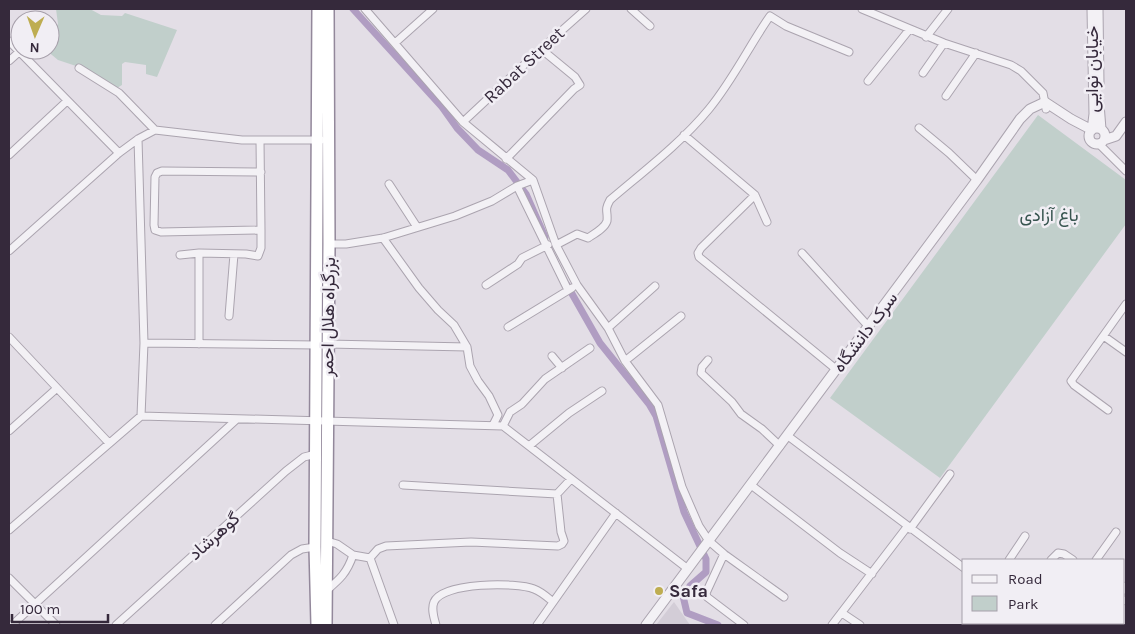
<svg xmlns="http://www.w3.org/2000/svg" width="1135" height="634" font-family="Karla,Vazirmatn,sans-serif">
<rect width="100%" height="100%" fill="#e3dee6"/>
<!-- built -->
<path fill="#d3cdd7" d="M674 602 690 625H656Z"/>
<!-- green -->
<path fill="#c1cfcb" d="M56 9H90L101 15 122 16 125 13 177 30 157 77 146 74V65L125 62 122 64V85L117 88 79 67 58 60 46 50H50V33L58 24Z
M1038 115 1126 180V224L940 478 830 398Z"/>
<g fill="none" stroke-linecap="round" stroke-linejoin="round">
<!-- canal -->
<path stroke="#b09dc2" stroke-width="7" d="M353 9 442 107 457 128 478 150 508 170 526 194 545 237
M567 285 600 343 649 404 656 416 684 512 706 559V572L690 586 683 596 687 613 718 625"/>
<!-- minor casing -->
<g stroke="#aba4af" stroke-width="9">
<path id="minor" d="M365 9 463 122 533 180 556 245 577 285 608 328 625 361 658 405 682 487 699 526 709 541 724 554 784 597
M631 9 650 26
M862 9 944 43 1011 65 1021 71 1043 93 1046 109
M926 37 948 9
M9 41 119 153
M395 43 433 9
M9 61 19 52
M79 68 119 93 155 130
M923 73 944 43
M868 81 909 30
M946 96 976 53
M463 122 541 49 586 9
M919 128 949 153 977 180
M684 135 755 195 767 222
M138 139 144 343 141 416
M1099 144 1126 171
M9 155 67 101
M506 159 574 89 580 85 575 77 541 49
M261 172 162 171 157 173 155 177 154 225 155 230 161 232 261 230
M389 184 417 227
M517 186 568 290
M755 195 701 248 698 253 699 257 837 370
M383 238 419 288 438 310 454 325 467 347 470 366 478 381 489 396 498 415 493 425
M329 244H346L383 238 455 216 492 201 517 186 533 180
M556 245 577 234 588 238C594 234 605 228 607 221 608 210 604 211 610 200 644 171 681 143 709 109 733 80 749 46 770 16L786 26 849 52
M9 251 119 153 138 139 155 130 242 140H321
M802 253 869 327
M180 255 199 253 246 254 258 256 261 248V230L260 140
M486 285 518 264 522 258 548 245
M229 316 234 254
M508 327 572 288
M608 328 655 286
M9 337 109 443
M1105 337 1126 352
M144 343 317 345
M199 344V253
M328 344 467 347
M552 356 562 368
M708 360 702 367 701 373 732 402 741 414 762 429 780 446
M625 361 681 316
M1108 410 1074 385 1071 381 1126 304
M503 426 510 412 522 404 545 379 590 348
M9 431 56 389
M788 436 964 568
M529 446 569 413 602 391
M403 485 557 494 571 479
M751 485 840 553 872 574
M910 529 950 474
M9 530 141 416 503 426 688 569
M327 541 337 544 353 555 370 558
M724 554 706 593 707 597 744 625
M370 558 378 549 386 546 471 542 558 546 562 544 564 541 561 532 557 494
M370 558 394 625
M1009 560 1025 536
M1051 560 1058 553 1064 554 1073 560
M1096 560 1116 532
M9 578 56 625
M1124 590 1126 586
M326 591C340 579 347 573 353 555
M1124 600 1126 601
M842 613 860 625
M1040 623 1043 625
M12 625 237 419
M116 625 286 471 304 457 316 454
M215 625 291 555 302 549 315 547
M436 625C434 618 431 609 434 602 442 582 517 582 534 589 542 592 547 597 553 602
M537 625 616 513
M832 625 907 527
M1002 625 1004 623"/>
</g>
<!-- tertiary casing -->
<g stroke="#aba4af" stroke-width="11">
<path id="tertiary" d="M1098 9 1099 84
M1099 104 1101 129
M1089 136a8 8 0 1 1 16 0a8 8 0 1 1-16 0Z
M1104 140 1116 136 1126 122
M646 625 977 180 1020 119 1030 109 1045 102 1071 119 1092 130 1094 114 1092 9"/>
</g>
<!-- trunk casing -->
<g stroke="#93889b" stroke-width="14">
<path id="trunk" d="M317 625 315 547 318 9
M326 625 329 244 328 9"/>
</g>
<!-- minor -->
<use href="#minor" stroke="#f3f1f5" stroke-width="7"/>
<!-- tertiary -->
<use href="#tertiary" stroke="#f3f1f5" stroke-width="9"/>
<!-- trunk -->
<use href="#trunk" stroke="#fff" stroke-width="11"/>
</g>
<!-- markers -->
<circle fill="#bead51" stroke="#f1eef4" stroke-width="2" cx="659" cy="591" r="5"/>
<g text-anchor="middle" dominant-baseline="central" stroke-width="5" stroke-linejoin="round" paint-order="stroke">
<!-- street labels -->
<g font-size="18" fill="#35293b" stroke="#f1eef4">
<text transform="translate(524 65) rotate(-43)">Rabat Street</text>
<text transform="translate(1092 69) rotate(-90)">خیابان نوایی</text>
<text transform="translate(328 317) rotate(-89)">بزرگراه هلال احمر</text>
<text transform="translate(865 332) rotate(-53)">سرک دانشگاه</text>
<text transform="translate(214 536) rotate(-42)">گوهرشاد</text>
</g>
<!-- park labels -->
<g font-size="18" fill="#385550" stroke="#f1eef4">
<text x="1049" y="215">باغ آزادی</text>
</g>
<!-- poi labels -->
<g font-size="18" font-weight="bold" fill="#35293b" stroke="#f1eef4" text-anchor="start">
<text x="669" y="591">Safa</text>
</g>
</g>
<!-- border -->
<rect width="1135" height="634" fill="none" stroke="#35293b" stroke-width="20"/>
<!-- legend -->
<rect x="962" y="559" width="162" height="65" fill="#f1eef4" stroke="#a69faa"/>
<rect x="972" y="575" width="25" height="8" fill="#f3f1f5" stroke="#a69faa"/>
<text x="1008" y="584" font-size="15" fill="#35293b">Road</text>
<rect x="972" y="596" width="25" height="15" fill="#c1cfcb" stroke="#a69faa"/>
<text x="1008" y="609" font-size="15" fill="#35293b">Park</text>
<!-- north arrow -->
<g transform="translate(35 35) rotate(182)"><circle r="24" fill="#f1eef4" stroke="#a69faa"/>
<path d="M0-4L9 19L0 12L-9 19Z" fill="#bead51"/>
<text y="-8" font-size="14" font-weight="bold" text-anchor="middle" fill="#35293b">N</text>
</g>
<!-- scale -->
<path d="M12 614v8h96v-8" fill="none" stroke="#35293b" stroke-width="2.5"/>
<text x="20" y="614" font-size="15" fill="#35293b" stroke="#f1eef4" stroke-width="4" paint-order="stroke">100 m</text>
</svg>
